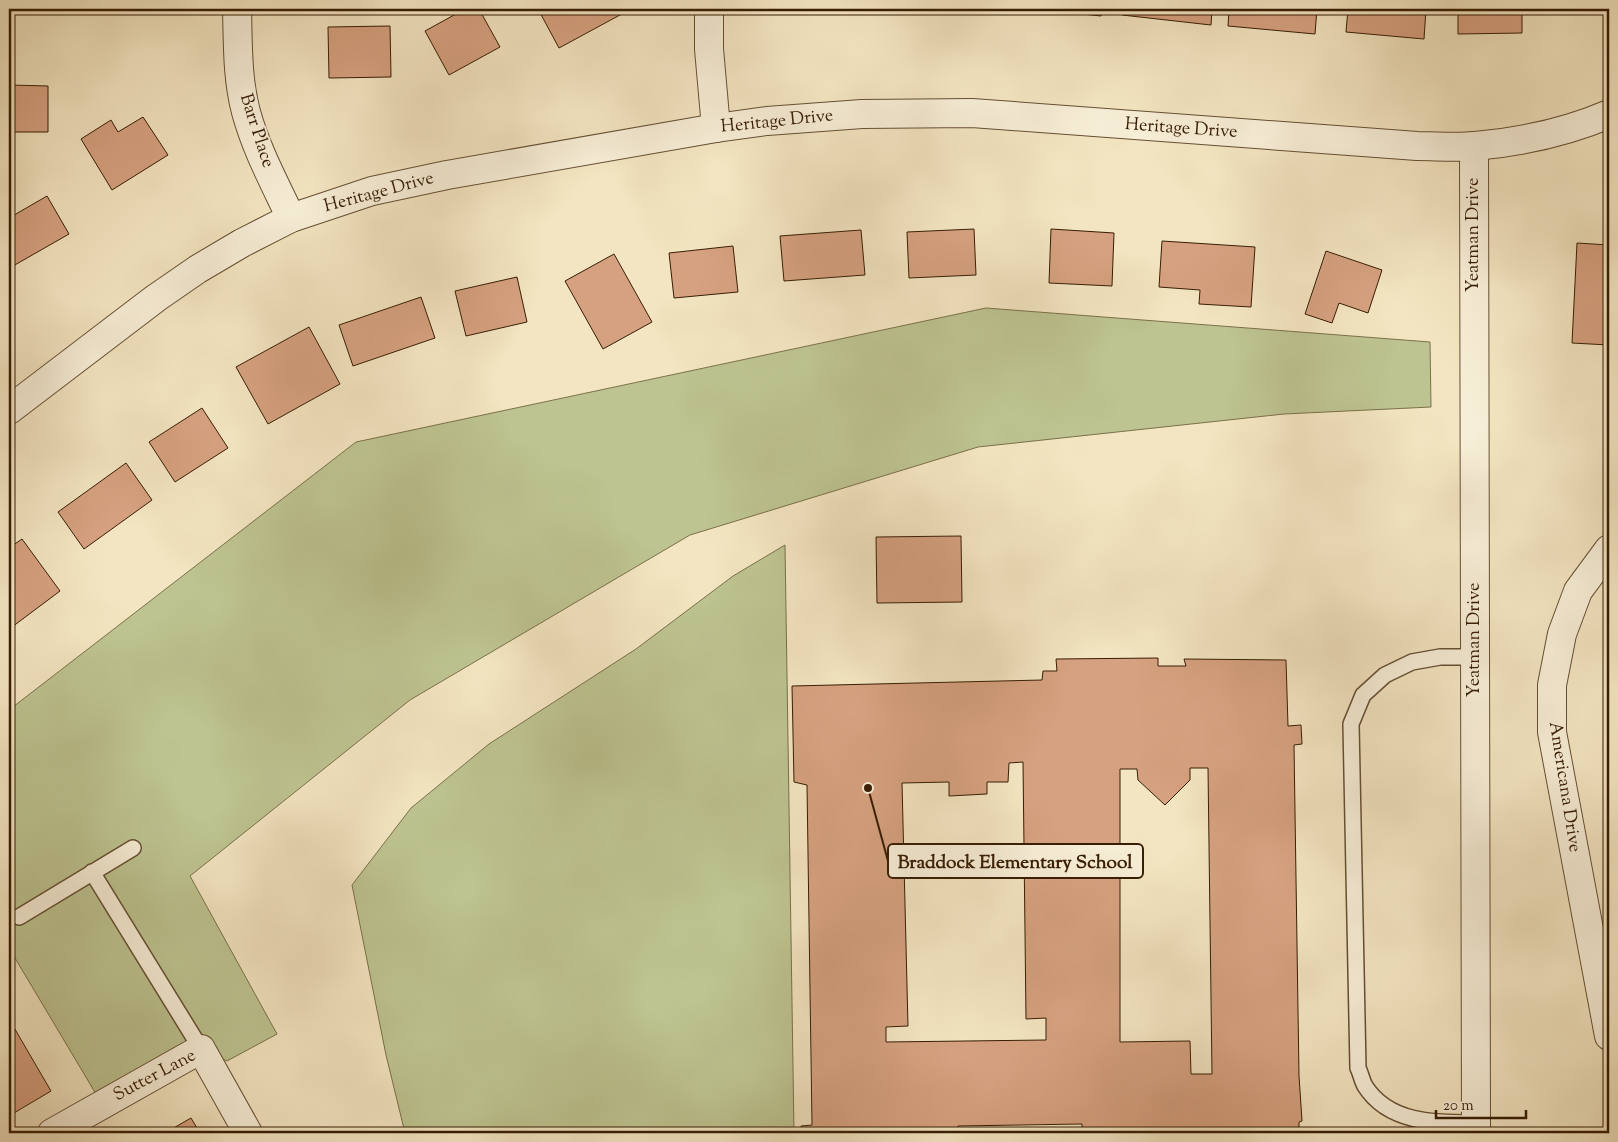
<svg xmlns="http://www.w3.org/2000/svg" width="1618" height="1142" font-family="'Sorts Mill Goudy',serif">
<rect width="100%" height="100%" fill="#f3e5c1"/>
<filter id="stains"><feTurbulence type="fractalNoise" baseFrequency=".004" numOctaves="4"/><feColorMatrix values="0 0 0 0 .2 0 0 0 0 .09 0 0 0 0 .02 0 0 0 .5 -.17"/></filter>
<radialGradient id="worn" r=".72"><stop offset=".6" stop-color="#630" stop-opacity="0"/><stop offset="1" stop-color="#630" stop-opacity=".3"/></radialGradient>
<!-- green -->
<path fill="#bdc491" stroke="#7a704a" d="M986 308 1430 342 1431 407 1284 414 978 447 690 535 410 700 190 876 277 1034 227 1061 190 1044 99 1099 9 948V710L356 442Z
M785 545 794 1133H405L386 1055 352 885 411 808 489 744 636 649 733 576Z"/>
<!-- building -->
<path fill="#d6a180" stroke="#371d04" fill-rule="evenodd" d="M465 9H479L500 47 449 75 425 31Z
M538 9H631L559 48Z
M1037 9H1102L1101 16Z
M1122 9H1212L1211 25 1122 15Z
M1229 9H1317L1315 34 1228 26Z
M1348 9H1426L1424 39 1346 32Z
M1458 9H1522V33L1458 34Z
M390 26 391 77 329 78 328 27Z
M9 85 48 86V132H9Z
M143 117 168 155 112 190 81 139 111 120 118 132Z
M47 196 69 234 13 266 9 259V218Z
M974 229 976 275 909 278 907 232Z
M1051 229 1114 233 1112 286 1049 283Z
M861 230 865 275 784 281 780 236Z
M1162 241 1255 247 1251 307 1199 304 1200 290 1159 287Z
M1577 243 1609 245V345L1572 343Z
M733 246 738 292 674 298 669 253Z
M1326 251 1382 270 1368 313 1339 303 1332 323 1305 314Z
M614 254 652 322 603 349 565 281Z
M517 277 527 322 466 336 455 291Z
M421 297 435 338 353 366 339 325Z
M309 327 340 384 268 424 236 367Z
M202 408 228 448 175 482 149 442Z
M126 463 152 500 84 549 58 512Z
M961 536 962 602 877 603 876 537Z
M22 539 60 591 12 627 9 622V548Z
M1158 658V666H1186L1184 659 1286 660 1288 726 1301 725 1302 744 1294 745 1299 1076 1302 1121 1299 1122V1133H1082V1124L958 1126V1133H801V1126L812 1125 807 785 794 782 792 686 1042 680 1043 671H1057L1056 659ZM1023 762 1026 1019 1046 1018V1040L886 1042V1027L908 1026 902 783 949 782V796L987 794V782H1008L1009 763ZM1190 768H1208L1212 1074H1191L1190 1041 1120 1042V769H1137L1138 780 1165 805 1190 780Z
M9 1019 51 1091 9 1116Z
M191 1118 200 1133H165Z"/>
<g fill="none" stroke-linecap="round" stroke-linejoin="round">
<!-- service casing -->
<g stroke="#664f33" stroke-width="18">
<path id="service" d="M1475 657H1440L1412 662 1385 675 1363 695 1351 724 1358 1068C1361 1074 1362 1081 1365 1086 1389 1124 1437 1123 1476 1123
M92 872 201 1049
M19 917 133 848"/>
</g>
<!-- minor casing -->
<g stroke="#664f33" stroke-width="30">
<path id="minor" d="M237 9C238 44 237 78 246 112 256 149 275 184 291 218
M709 9V49L716 128
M1474 146 1476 1133
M1609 549 1578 591 1562 634 1552 685V732L1609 1036
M52 1133 201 1049 248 1133"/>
</g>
<!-- tertiary casing -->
<g stroke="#664f33" stroke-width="30">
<path id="tertiary" d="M9 410 156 298 198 269 242 243 291 218 372 191 447 175 716 128 767 121 862 114 972 113 1417 146C1436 146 1456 148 1475 146 1520 142 1567 132 1609 114"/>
</g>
<!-- service -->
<use href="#service" stroke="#f7eed7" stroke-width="15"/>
<!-- minor -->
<use href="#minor" stroke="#f7eed7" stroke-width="28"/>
<!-- tertiary -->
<use href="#tertiary" stroke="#f7eed7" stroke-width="28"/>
</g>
<g text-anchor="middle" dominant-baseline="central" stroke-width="4" stroke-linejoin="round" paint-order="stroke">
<!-- street labels -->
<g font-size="18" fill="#371d04" stroke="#f7eed7">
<text transform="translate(777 122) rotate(-6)">Heritage Drive</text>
<text transform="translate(1181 129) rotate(4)">Heritage Drive</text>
<text transform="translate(256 131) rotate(72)">Barr Place</text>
<text transform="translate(379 193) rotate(-15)">Heritage Drive</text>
<text transform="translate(1474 235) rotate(-90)">Yeatman Drive</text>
<text transform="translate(1475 640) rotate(-90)">Yeatman Drive</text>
<text transform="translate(1564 787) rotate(81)">Americana Drive</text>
<text transform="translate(155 1076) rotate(-28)">Sutter Lane</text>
</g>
</g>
<!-- callouts -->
<path fill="none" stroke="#371d04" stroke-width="2" d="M868 788L888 861"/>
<circle fill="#371d04" stroke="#f7eed7" stroke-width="2" cx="868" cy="788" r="5"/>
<rect fill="#f7eed7" stroke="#371d04" stroke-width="2" x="888" y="844" width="255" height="34" rx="5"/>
<g font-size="19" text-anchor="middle" font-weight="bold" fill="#371d04">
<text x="1015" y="868">Braddock Elementary School</text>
</g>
<!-- margin -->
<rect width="1618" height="1142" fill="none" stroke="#f3e5c1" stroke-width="30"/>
<rect x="10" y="10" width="1598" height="1122" fill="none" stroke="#371d04" stroke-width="2.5"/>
<rect x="15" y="15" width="1588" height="1112" fill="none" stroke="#371d04"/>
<!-- scale -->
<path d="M1436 1110v8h90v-8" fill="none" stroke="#371d04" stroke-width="2.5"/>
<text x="1443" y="1110" font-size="15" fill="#371d04" stroke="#f7eed7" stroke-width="4" paint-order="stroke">20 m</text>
<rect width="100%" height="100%" filter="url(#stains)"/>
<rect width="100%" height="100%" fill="url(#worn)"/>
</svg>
